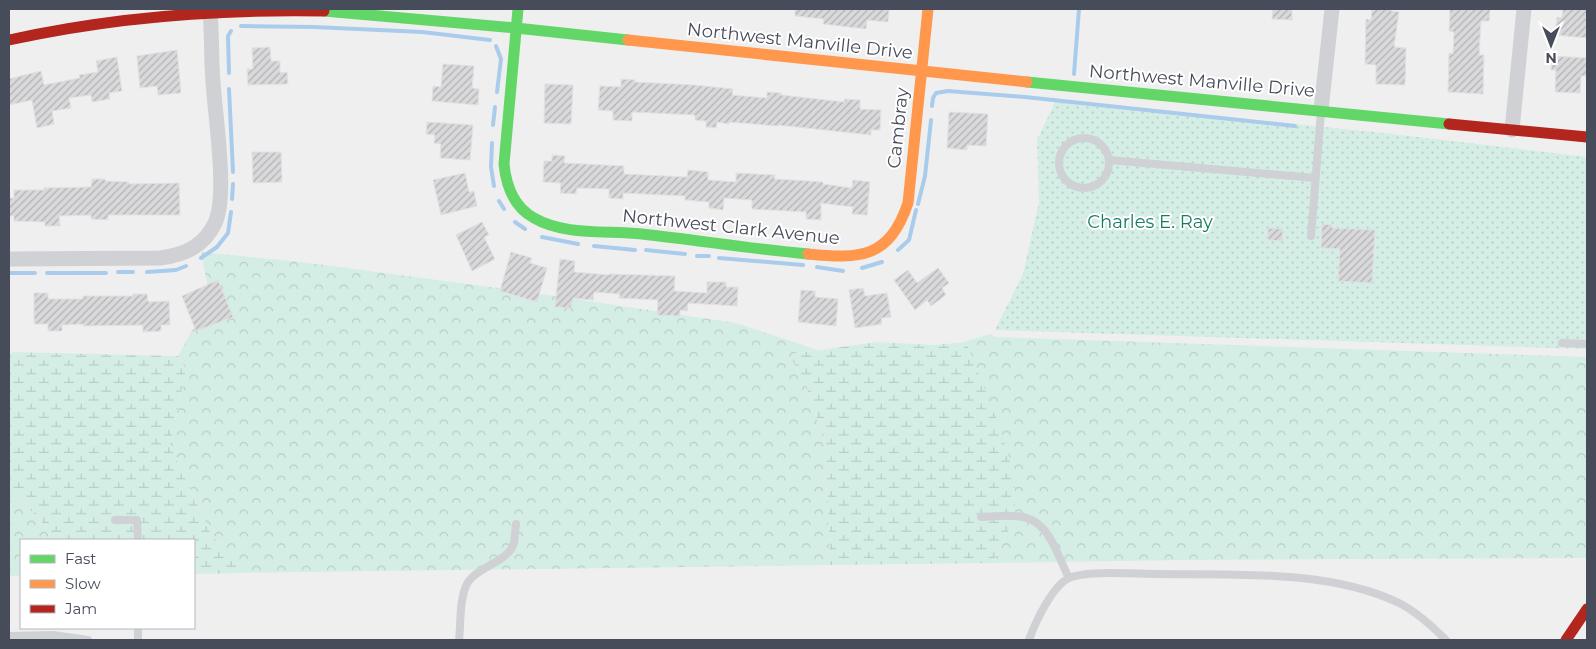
<svg xmlns="http://www.w3.org/2000/svg" width="1596" height="649" font-family="Montserrat,sans-serif">
<defs>
<pattern id="forest-crowns" width="20" height="18" patternUnits="userSpaceOnUse" patternTransform="scale(1.25)"><rect width="20" height="18" fill="#d4eee5"/><path d="M2 6a3 3 0 1 1 6 0M12 15a3 3 0 1 1 6 0" fill="none" stroke="#b7cec7"/></pattern>
<pattern id="wetland-marsh" width="20" height="14" patternUnits="userSpaceOnUse" patternTransform="scale(1.25)"><rect width="20" height="14" fill="#d4eee5"/><path d="M1 5h8M5 5V1M11 12h8M15 12V8" fill="none" stroke="#b7cec7"/></pattern>
<pattern id="park-dots" width="8" height="8" patternUnits="userSpaceOnUse" patternTransform="scale(1.25)"><rect width="8" height="8" fill="#d4eee5"/><path d="M2 2h.1M6 6h.1" fill="none" stroke="#b7cec7" stroke-width="1.8" stroke-linecap="round"/></pattern>
<pattern id="building-hatch" width="6" height="6" patternUnits="userSpaceOnUse" patternTransform="scale(1.25)"><rect width="6" height="6" fill="#d9d8db"/><path d="M-1 1l2-2M0 6l6-6M5 7l2-2" fill="none" stroke="#b2b1b5"/></pattern>
</defs>
<rect width="100%" height="100%" fill="#f0efef"/>
<!-- forest -->
<path fill="url(#forest-crowns)" d="M201 252 301 262 514 290 736 323 818 350 792 354V360L811 398 826 449 830 565 242 573 211 534 170 445 186 369 178 356 210 298Z
M990 334 995 337 1587 357V558L1187 560 993 563 1005 538 966 342 960 343Z
M9 496 20 499 43 523 51 540H21V576H9Z"/>
<!-- wetland -->
<path fill="url(#wetland-marsh)" d="M877 342 934 345 966 342 1000 427 1015 478V516L993 563 830 565 826 449 811 398 792 360V354Z
M13 352 178 356 186 369 170 445 211 534 242 573 194 574V540H51L43 523 20 499 9 496V355Z"/>
<!-- park -->
<path fill="url(#park-dots)" d="M1056 100 1384 133 1587 157V349L995 330 1023 274 1039 202 1037 140Z"/>
<g fill="none" stroke-linecap="round" stroke-linejoin="round">
<!-- stream -->
<path stroke="#a9ccec" stroke-width="4" d="M241 26 314 27 422 32 490 40
M496 46 501 59 497 92
M229 73 228 36 231 31
M1074 74 1079 9
M229 89 233 172
M932 106 933 98 936 93 948 91 1025 97 1295 126
M493 125 495 107
M492 143 491 167 494 186
M232 199 233 184
M499 201 504 209
M918 204 925 176 931 120
M515 222 525 229
M542 237 578 244
M594 246 635 250
M646 250 685 254
M898 250 909 240 916 210
M697 256H709
M201 258 217 247 228 233 231 212
M719 258 803 265
M817 267 843 271
M862 268 882 262
M118 272H133
M147 272 176 270 186 266
M9 273H35
M47 273H106"/>
</g>
<!-- building -->
<path fill="url(#building-hatch)" stroke="#e1e1e2" d="M795 9H889L888 22 867 20 866 29 823 24 824 19 795 16Z
M1273 9H1292V20L1272 19Z
M1372 9H1391V11L1399 12 1394 47 1406 48 1405 85 1376 84V65L1365 64 1366 19 1371 20Z
M1450 9H1490L1489 21H1481L1479 55H1484L1483 94 1448 92 1449 53 1453 54 1454 32 1449 31Z
M1563 9H1587V38L1555 35 1557 17 1562 18Z
M270 47 271 61H280V73L287 72 288 84 248 85 247 69H253L252 48Z
M177 50 181 93 158 95 157 86 140 88 137 56Z
M1552 56 1587 58V76H1581L1580 93 1555 92 1556 70H1551Z
M117 57 122 91 109 93 110 99 92 102 91 95 69 98 71 108 52 111 54 124 37 128 32 100 9 105V79L41 71 44 85 80 78 79 75 98 72 96 61Z
M443 64 474 66 472 88 479 89 478 105 432 101 433 86 441 87Z
M621 79 635 80V82L694 85 733 89 732 95 767 98V92L781 93V95L844 102 845 99 860 100V109L881 110 880 130H871V135L778 125V126L729 122V124L717 122 716 128 706 127V121L695 120V115L632 112V121L613 120V111L598 110 600 86 621 87Z
M545 84 573 85 571 124 544 123Z
M949 112 988 114 986 146 967 145V150L947 148Z
M427 122 473 125 470 160 440 158 441 144 434 143 435 135 426 134Z
M252 152H281L282 182 253 183Z
M552 155 565 156 564 163 624 166V174L687 177 688 170 708 172V180L736 182V173L775 175 774 179 823 182V184L852 188 853 180 870 182 867 215 852 214 853 207 821 203V220L806 219V212L752 209V200L724 198 723 210 709 208V202L685 200V196L623 193V199L609 198V189L577 188 576 194 560 193 561 183 543 182 544 161H552Z
M465 173 469 192 474 191 477 206 441 215 433 180Z
M92 179H105V181L129 182V184L179 183 180 215H108V220L91 219V215L59 216 60 226H45V222L14 221V216H9V198H14V190H44V188L91 187Z
M482 222 489 235 484 237 495 259 472 271 456 235Z
M1322 224 1332 225V228L1375 230 1372 283 1338 281 1340 249 1321 248Z
M1268 228 1283 229 1282 241 1268 240Z
M511 252 532 258 530 263 547 268 537 302 500 291Z
M560 259 575 261 574 272 609 275V274L675 276 674 291 707 293V282H726V287H738L737 306 688 303 687 311 680 310V316L657 315 658 300 619 298 620 294 594 292 593 300 573 298 571 308 555 307Z
M938 268 949 283 942 288 946 295 931 306 927 300 915 310 894 280 908 270 917 283Z
M218 280 233 317 196 331 182 296Z
M863 288 865 296 887 293 891 317 881 318 882 324 855 328 849 290Z
M801 290 815 291V297L838 299 836 326 798 322Z
M34 293H48V299H83V296H133V294H147L148 302 169 301 170 325H161V331L143 332V325L83 326V324L62 325V331H48V324H34Z"/>
<g fill="none" stroke-linecap="round" stroke-linejoin="round">
<!-- lane -->
<path stroke="#d0d1d5" stroke-width="8" d="M1059 163a25 25 0 1 1 50 0a25 25 0 1 1-50 0Z
M1109 160 1315 178
M1311 236 1321 112
M1562 343 1587 344
M981 517C992 517 1002 515 1013 516 1049 516 1055 551 1069 578
M115 520H137L138 540
M9 636 53 635 88 640
M138 640V628
M459 640C461 624 459 602 466 586 474 567 508 563 514 543 515 537 515 530 516 524
M1029 640C1035 623 1052 586 1069 578 1086 570 1136 574 1156 574 1233 575 1329 569 1399 603 1417 612 1432 626 1446 640"/>
<!-- street -->
<path stroke="#d0d1d5" stroke-width="15" d="M1321 110 1332 9
M1512 130 1524 9
M9 259 160 258C185 255 204 246 215 223 228 196 215 115 213 82 211 57 212 33 210 9"/>
<!-- fast -->
<path stroke="#63d668" stroke-width="11" d="M518 9 504 164C506 185 514 207 534 218 565 236 607 230 642 234 697 240 752 249 808 254
M324 11 516 28 628 40
M1027 82 1449 124"/>
<!-- slow -->
<path stroke="#ff974d" stroke-width="11" d="M628 40 1027 82
M808 254C860 259 889 259 908 203L928 9"/>
<!-- jam -->
<path stroke="#b3261e" stroke-width="11" d="M9 40C113 17 217 9 324 11
M1449 124 1587 137
M1566 640 1587 609"/>
</g>
<g text-anchor="middle" dominant-baseline="central" stroke-width="4" stroke-linejoin="round" paint-order="stroke">
<!-- street labels -->
<g font-size="18" fill="#474c5b" stroke="#fff">
<text transform="translate(800 41) rotate(6)">Northwest Manville Drive</text>
<text transform="translate(1202 81) rotate(5)">Northwest Manville Drive</text>
<text transform="translate(898 128) rotate(-84)">Cambray</text>
<text transform="translate(731 227) rotate(6)">Northwest Clark Avenue</text>
</g>
<!-- park labels -->
<g font-size="18" fill="#187c64" stroke="#fff">
<text x="1150" y="222">Charles E. Ray</text>
</g>
</g>
<!-- border -->
<rect width="1596" height="649" fill="none" stroke="#474c5b" stroke-width="20"/>
<!-- legend -->
<rect x="20" y="539" width="175" height="90" fill="#ffffff" stroke="#b5b7bd"/>
<rect x="30" y="555" width="25" height="8" fill="#63d668" stroke="#b5b7bd"/>
<text x="65" y="564" font-size="15" fill="#474c5b">Fast</text>
<rect x="30" y="580" width="25" height="8" fill="#ff974d" stroke="#b5b7bd"/>
<text x="65" y="589" font-size="15" fill="#474c5b">Slow</text>
<rect x="30" y="605" width="25" height="8" fill="#b3261e" stroke="#b5b7bd"/>
<text x="65" y="614" font-size="15" fill="#474c5b">Jam</text>
<!-- north arrow -->
<g transform="translate(1551 45) rotate(180)" stroke="#ffffff" stroke-width="4" paint-order="stroke">
<path d="M0-4L9 19L0 12L-9 19Z" fill="#474c5b"/>
<text y="-8" font-size="14" font-weight="bold" text-anchor="middle" fill="#474c5b">N</text>
</g>
</svg>
